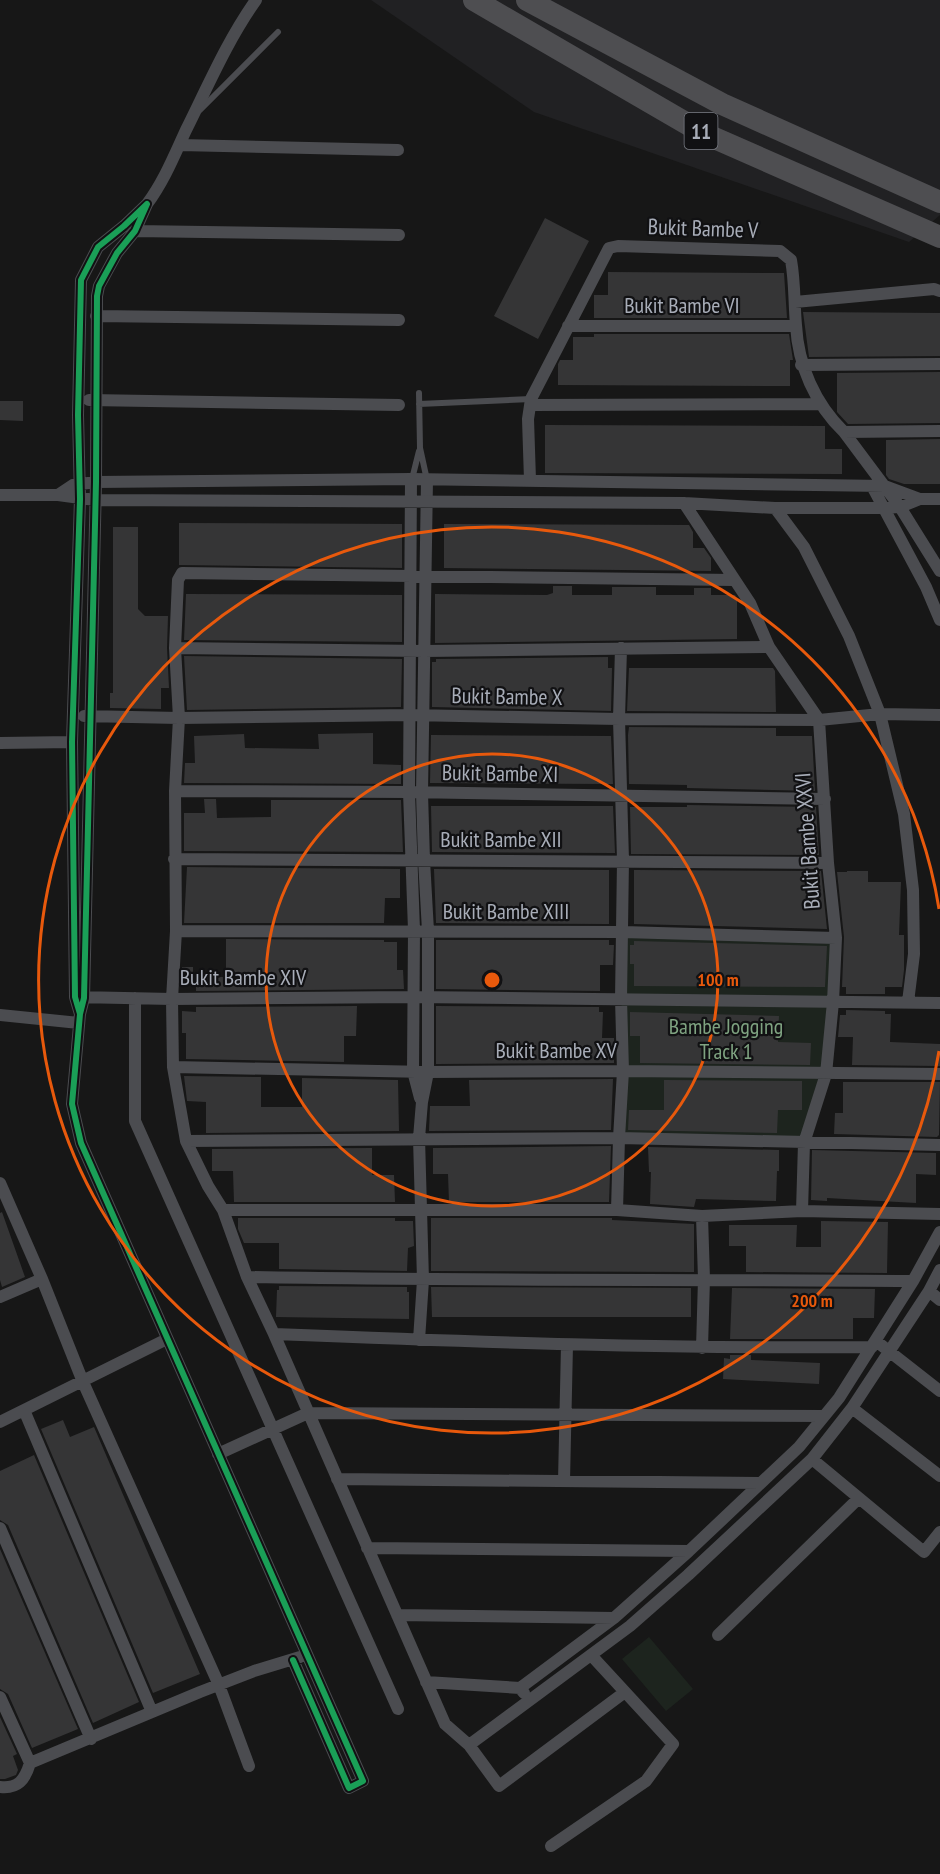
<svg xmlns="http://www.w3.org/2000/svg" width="940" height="1874" font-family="'PT Sans Narrow',sans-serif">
<rect width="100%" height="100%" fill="#171717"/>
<!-- built -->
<path fill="#212123" d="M371 0H940V215L909 242 534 112Z"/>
<!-- green -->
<path fill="#1d241e" d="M623 932 836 938 826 1074 804 1143 619 1138Z
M649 1637 693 1689 666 1711 622 1659Z"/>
<!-- building -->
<path fill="#353536" d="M545 218 589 241 538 339 494 316Z
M608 272 784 273 787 318H594V295H608Z
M803 312 940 313V356L809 357Z
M594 334H789L793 360H790V386L558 385V364L560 360H573V337H594Z
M940 372V423L848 424 837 412V373Z
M0 401H23V421L0 420Z
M545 425 825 426V449H842V474L545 473Z
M940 439V484H904L889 479 886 475V440Z
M179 523 402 524V568L179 565Z
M444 524 689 525 693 532V548H704L711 558V571L444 568Z
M113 527H138V609L145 616H168L167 648 169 688H161V709L110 708V693H113Z
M553 586H572V595H612V587H656V595H694V588H711V595H735L737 599V639L435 643V594L547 595 553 593Z
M186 594 402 595V642L184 640Z
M184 656 402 659 401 707 187 710Z
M608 657V668H612L611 711 432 707V662H436V659Z
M629 668H773L775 671 776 712 627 711Z
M629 727 776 728V736H812L815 791 687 788V785L629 784 628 735Z
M373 733V764L401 765V784L184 783 185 763H195L194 736 244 734 245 748 319 749 318 734Z
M431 735 611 736 613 784 430 783Z
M204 799H216L217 818 271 817V800H401L403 852 184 851V813H205Z
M687 805 816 807 819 855 631 854 630 807H687Z
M431 806H613L615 853 432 852Z
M187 867 400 869V898H385L384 923H184Z
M434 869 609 870V924L436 923Z
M634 870 821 871 827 929 634 924Z
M847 871H868V882H901L899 935H904V970L902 987H885V994H846V987H842L844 937 837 872H847Z
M226 939 384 940V942H397V970H403L404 989 196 991V977H226Z
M436 940H609V945H614L613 965H600V991L436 989Z
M634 941 827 946 825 987 634 986V964H630V945H634Z
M182 967H193V983H181Z
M357 1006 356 1036H344V1062L186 1059V1033H182V1011L196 1012V1007Z
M436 1006 599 1007V1012H603L602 1038H614V1063L436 1064Z
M846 1010 885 1011V1014H891L890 1042 940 1044V1066L852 1065 853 1037H838L840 1015H846Z
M630 1012 779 1016 778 1042 811 1043 810 1065 640 1063V1036H630Z
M184 1076 261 1077V1107H302V1078L398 1080 399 1131 206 1133V1102L187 1101Z
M613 1079 611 1130 429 1131 430 1106H470L469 1080Z
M664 1080 802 1081V1110H778L777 1133 628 1130 629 1110H664Z
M843 1082H940L939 1135 937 1137 834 1134 835 1113H843Z
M611 1146 609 1202H449L448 1174H433V1148Z
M648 1147 779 1150V1171H777L776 1201 696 1199 694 1207 650 1204 651 1172H649Z
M372 1148V1175H394L395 1202H234L233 1171H212V1149Z
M812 1150 936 1153V1175L916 1174V1203L827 1198V1201L811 1200Z
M2 1212 25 1277 2 1287 0 1280V1213Z
M238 1218H395V1221H413L414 1246 408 1248 407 1271 279 1269V1243H244L238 1229Z
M431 1218H612V1220L694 1224V1272L431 1271Z
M821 1221 888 1222 887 1273 746 1272V1246H729V1225H797L796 1247H821Z
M279 1286 407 1287V1292H409V1319L276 1317 277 1290H279Z
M431 1287 691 1288V1317H432Z
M732 1288 875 1289 874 1318H853V1339H730Z
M730 1355H751V1360L820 1363 819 1384 723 1379 724 1358 730 1359Z
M63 1420 70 1437 94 1427 200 1674 153 1693 41 1429Z
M34 1455 139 1702 93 1723 8 1525 0 1520V1471Z
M0 1549 78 1729 32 1748 8 1694 0 1689Z
M0 1717 17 1754 13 1756 18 1770 16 1775 5 1779H0Z"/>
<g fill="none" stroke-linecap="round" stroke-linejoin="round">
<!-- service -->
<path stroke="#4b4c50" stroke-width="6" d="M200 110 278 32
M419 393 420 448 427 480
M419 404 531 399
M412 479 419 451"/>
<!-- minor -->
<path stroke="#4b4c50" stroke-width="12" d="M180 145 398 150
M147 204C164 181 174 156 186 130 208 86 227 41 256 0
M135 231 399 235
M795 302 934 289 940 291
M96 316 399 320
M568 326H796
M801 365 940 364
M89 400 399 405
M531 405 821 404
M844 432 940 431
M411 479 409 792 414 930 413 1071 420 1098
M530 480 528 419 531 399 609 248 618 246 780 251 791 260C795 282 794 303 796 325 798 365 815 404 844 432L900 507 940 571
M872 486 926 587 940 620
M0 495H58L95 500 684 503 775 508H882L900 507 920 499H940
M58 495 73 485 96 482 411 479 885 486 920 499
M684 503 750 603 769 647 819 720 828 863 836 938 833 1002 826 1074 804 1143 802 1211
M775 508 804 547 849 636 880 714 904 814 913 890 914 954 908 1002
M175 648 424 651 769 647
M84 716 179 718 410 715 619 719 819 720 880 714 940 715
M0 743 72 742
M175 791 409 792 825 799
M174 859 828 863
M176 931 623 932 836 938
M77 997 172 999 412 997 940 1003
M135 998V1121L398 1709
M80 1014 75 997 72 742 80 499 78 415 81 280 98 247 124 226 147 204 135 231 117 253 99 286 97 296 96 482 84 998 80 1014 72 1104 81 1143 363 1781 349 1788 293 1660
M0 1015 79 1023
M173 1067 428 1072 623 1071 940 1074
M186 1141 619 1138 940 1145
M0 1183 42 1279 0 1297
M223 1210H617L702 1216 802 1211 940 1214
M617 1210 619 1138 623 1071 621 999 623 860 619 719 621 648
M702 1216 704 1279 702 1348
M247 1277C469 1281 691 1279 913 1281
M42 1279 83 1382 219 1685 249 1766
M929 1291 940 1300
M274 1334C474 1342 672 1349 872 1347
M419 1340 423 1280 419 1138 422 1102 428 1072V931L424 860 422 793 427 480
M876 1341 940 1391
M852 1408 940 1476
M24 1410 152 1712
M0 1422 167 1339
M218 1454 308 1413 824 1416
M812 1459 924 1552 940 1532
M337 1479 760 1483
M564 1481 567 1345
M0 1528 91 1739
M367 1548 689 1551
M397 1615 614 1618
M718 1635 859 1498
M426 1682 520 1688 524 1693
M520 1688 614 1618 689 1551 799 1447 839 1398 913 1281 940 1232
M625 1692 499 1786 469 1745 445 1724 274 1334 247 1277 223 1210 208 1186 186 1141 173 1067 172 999 176 931 175 791 179 718 175 648 178 580 182 573 734 580
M0 1697 30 1763
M469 1745 630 1626 688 1575 812 1459 852 1408 929 1291 940 1270
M0 1787C18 1789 25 1780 30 1763L200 1692 254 1671 300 1657
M551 1846 646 1781 673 1744 591 1655"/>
<!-- motorway -->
<path stroke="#4e4e51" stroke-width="22" d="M474 0 703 133 940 237
M527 0 722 104 940 202"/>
<!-- cycleway casing -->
<g stroke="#111113" stroke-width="10">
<path id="cycleway" d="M80 1014 75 997 72 742 80 499 78 415 81 280 98 247 124 226 147 204 135 231 117 253 99 286 97 296 96 482 84 998 80 1014 72 1104 81 1143 363 1781 349 1788 293 1660"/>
</g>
<!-- cycleway -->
<use href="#cycleway" stroke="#1a9f57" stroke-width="6"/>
</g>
<!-- distance rings -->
<g fill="none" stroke="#e8590c" stroke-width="3">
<circle cx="492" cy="980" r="226"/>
<path d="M939 1051A453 453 0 1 1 939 909"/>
</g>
<g text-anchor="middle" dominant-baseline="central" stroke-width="4.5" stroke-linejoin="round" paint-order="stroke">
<!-- shield labels -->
<rect fill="#111113" stroke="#7b7e86" stroke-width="1.5" x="684.5" y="113" width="33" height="36" rx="4.5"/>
<g font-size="21" font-weight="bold" fill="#a8adb8">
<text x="701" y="131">11</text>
</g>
<!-- street labels -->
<g font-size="22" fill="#a8adb8" stroke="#111113">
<text transform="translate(703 228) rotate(2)">Bukit Bambe V</text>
<text x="682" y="305">Bukit Bambe VI</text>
<text transform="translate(507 696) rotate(1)">Bukit Bambe X</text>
<text transform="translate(500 773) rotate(1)">Bukit Bambe XI</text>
<text x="501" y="839">Bukit Bambe XII</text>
<text transform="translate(807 841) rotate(-94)">Bukit Bambe XXVI</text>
<text x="506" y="911">Bukit Bambe XIII</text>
<text x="243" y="977">Bukit Bambe XIV</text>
<text x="556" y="1050">Bukit Bambe XV</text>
</g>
<!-- park labels -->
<g font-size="22" fill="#7fa381" stroke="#111113">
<text x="726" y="1026">Bambe Jogging<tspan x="726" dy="25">Track 1</tspan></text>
</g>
</g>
<circle cx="492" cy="980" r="9" fill="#e8590c" stroke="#111113" stroke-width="3"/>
<g font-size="18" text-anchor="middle" font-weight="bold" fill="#e8590c" stroke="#111113" stroke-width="4.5" stroke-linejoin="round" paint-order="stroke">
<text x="718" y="986">100 m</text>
<text x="812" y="1307">200 m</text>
</g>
</svg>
